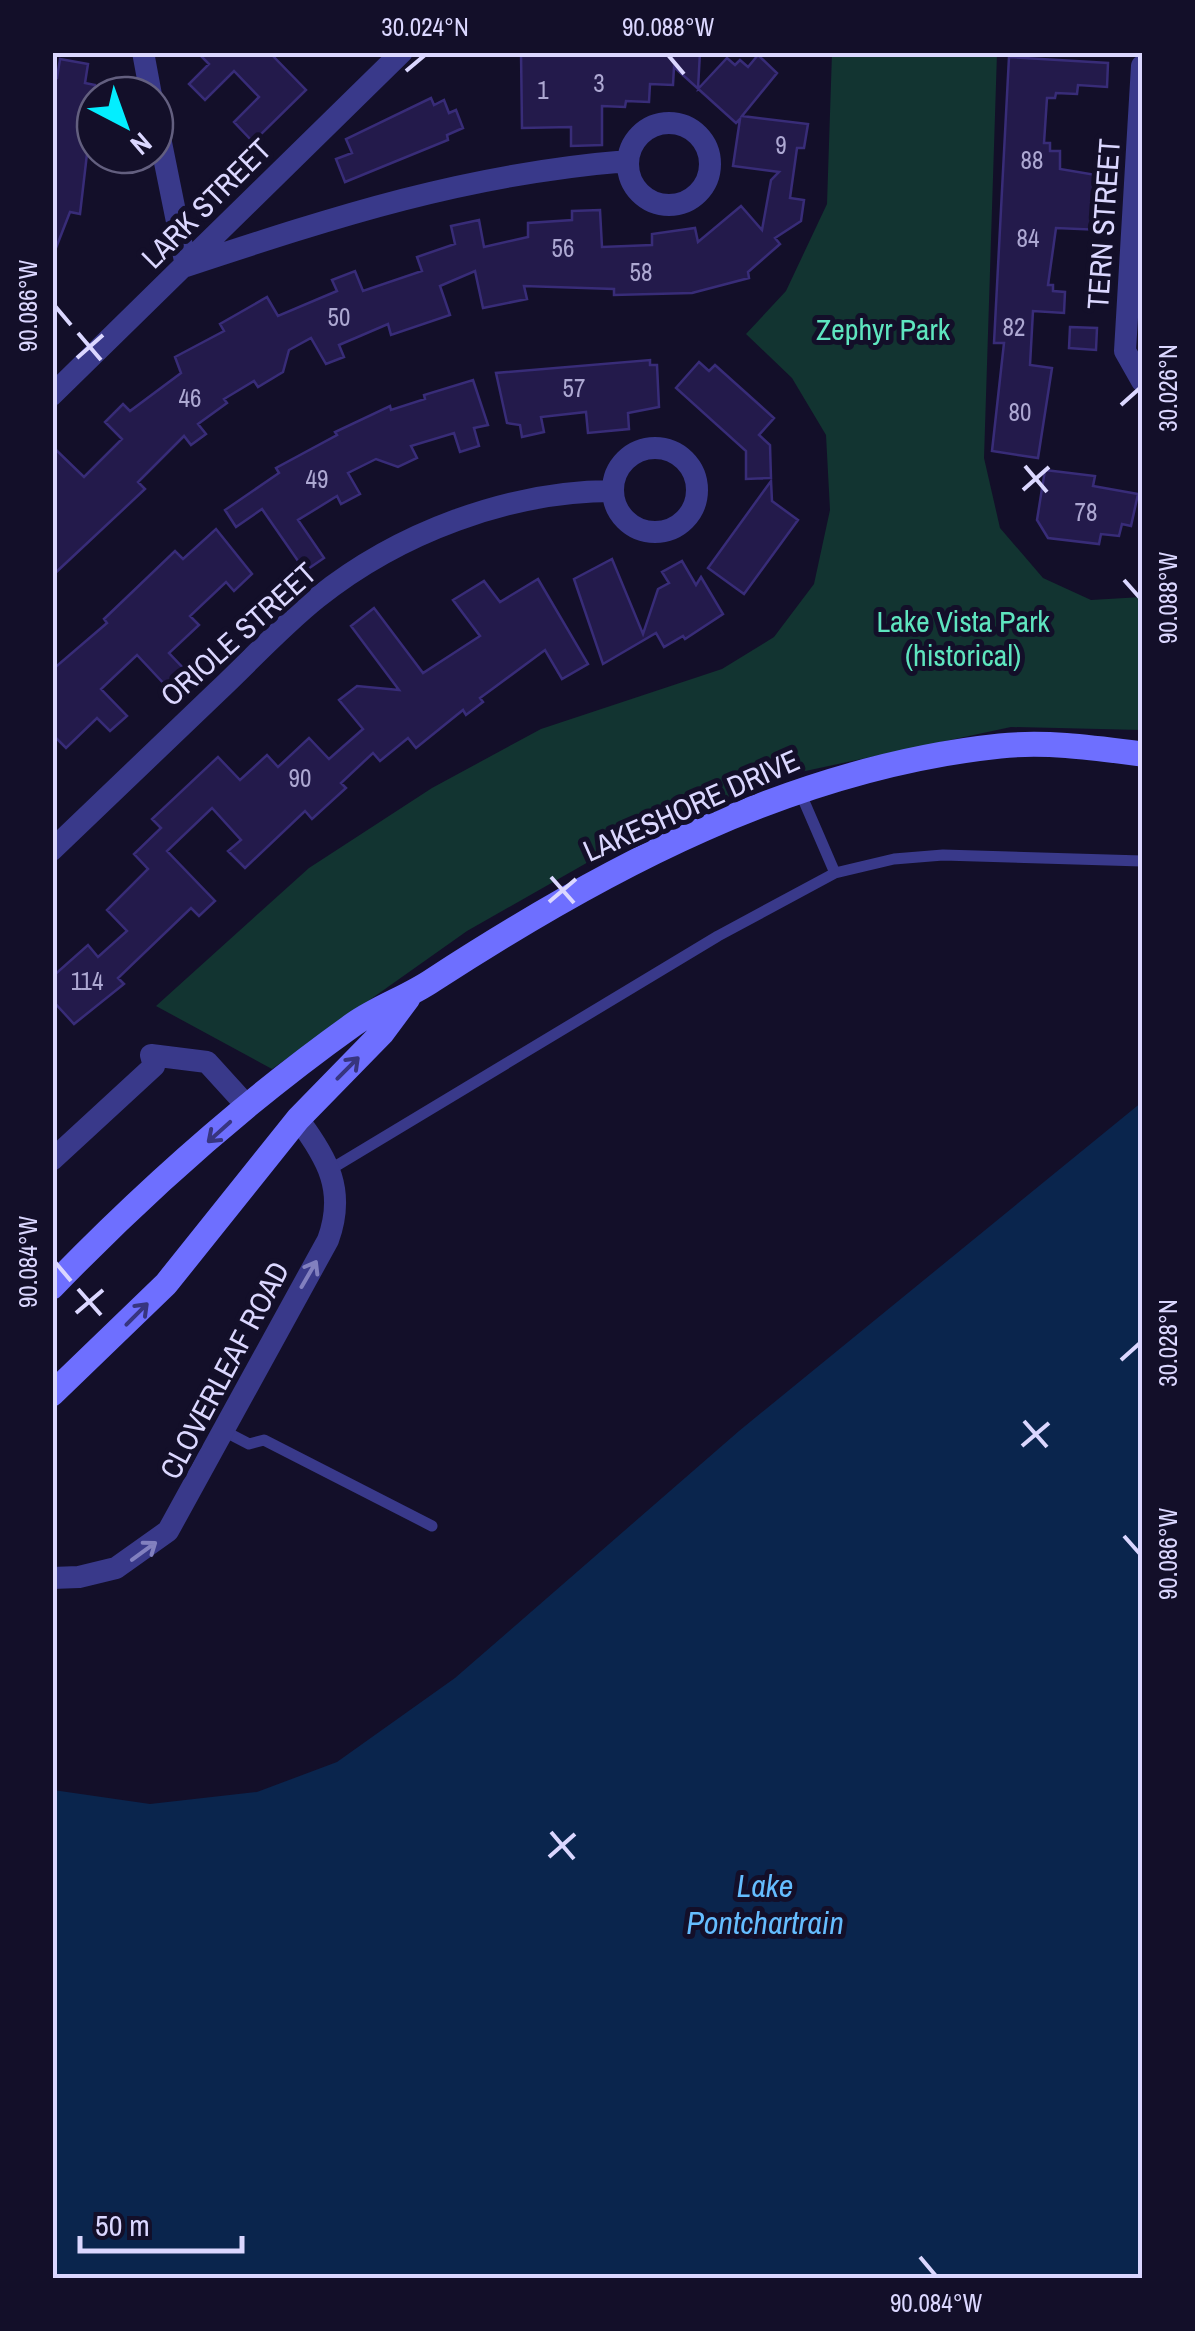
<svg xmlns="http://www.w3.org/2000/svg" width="1195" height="2331" font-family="'Archivo Narrow',sans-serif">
<rect width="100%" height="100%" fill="#130f29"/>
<!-- green -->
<path fill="#123431" d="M832 53H997L984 458 1000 528 1043 578 1091 600 1142 597V730L1011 727 796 773 662 820 467 931 272 1069 156 1006 309 868 432 788 541 729 722 669 774 637 814 584 830 510 826 435 792 378 746 334 786 291 827 204Z"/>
<!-- water -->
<path fill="#0a254d" d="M1142 1102V2278H53V1790L150 1804 257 1792 337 1762 455 1678 739 1431Z"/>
<!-- building -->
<path fill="#231a4b" stroke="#382c78" stroke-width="2.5" d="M197 52H269L306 90 253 142 234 122 259 97 234 71 205 100 189 84 209 64Z
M521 52H700L698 89 727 58 735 65 740 60 748 67 758 55 777 73 742 116 808 124 804 148H797L790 198 804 200 801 221 775 238 780 244 748 272 749 278 692 293 614 295V289L524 286 527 299 483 308 475 271 440 286 450 315 391 335 388 324 339 345 344 357 326 364 311 338 289 350 283 372 258 387 254 381 224 399 227 403 198 424 206 434 191 445 184 436 138 482 145 489 52 576V446L84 477 122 439 105 422 123 404 130 411 181 373 175 357 224 331 220 324 267 297 278 316 337 291 332 280 355 271 363 291 422 271 417 257 455 244 451 226 479 220 484 247 528 237V223L572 220V211L600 210 602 247 652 245V234L695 228 698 242 741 206 762 230 771 180 779 172 733 166 740 119 736 123 674 67 673 85 650 84 649 102 626 101 625 107 602 106V145L571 146V127L522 128Z
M1009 57 1108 63 1107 87 1078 85 1077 94 1056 93 1055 98H1047L1044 143H1050V151H1060V169L1096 175 1095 207 1104 208 1102 230 1056 228 1048 285H1053V291L1065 292 1064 313 1033 311 1030 365 1052 368 1038 458 992 451 1004 343H994Z
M60 59 88 64 85 83 95 85 80 214 70 212 54 253 52 78H57Z
M431 98 434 105 444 100 449 113 456 110 463 128 447 135 448 140 345 182 336 159 352 153 346 139Z
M1070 327 1097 328 1096 350 1069 348Z
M650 360V365H657L659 407 628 413 629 429 588 433 586 412 541 417 544 432 522 437 520 425 507 423 496 373Z
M699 362 709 371 715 365 774 418 759 435 770 445 771 478 746 479V451L676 388Z
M473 380 488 425 474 428 479 446 460 452 454 433 411 446 417 458 398 467 376 459 348 473 360 494 341 504 337 496 298 520 324 558 305 571 262 509 236 527 225 510 279 473 276 468 337 435 335 432 390 406 391 410 425 399 424 395Z
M1045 470 1095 476 1093 486 1138 494 1131 526 1122 524 1119 536 1101 534 1099 544 1048 538 1037 520Z
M771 481 772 501 798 520 744 594 708 568Z
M216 529 252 574 234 591 226 582 190 616 199 625 169 653 185 670 167 687 137 655 101 689 127 716 110 731 97 718 66 748 52 734V670L107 623 104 619 175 551 183 559Z
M612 559 643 634 658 589 669 583 662 572 682 561 696 585 701 577 723 614 685 639 683 636 664 647 656 633 603 664 574 579Z
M538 579 588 664 562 679 545 650 480 698 483 702 466 715 463 710 416 748 408 738 380 761 373 753 341 783 346 788 312 819 305 811 245 868 228 851 241 840 212 808 167 851 215 901 199 916 191 908 118 978 124 984 74 1024 52 1000V977L88 945 98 957 127 931 107 910 148 869 134 854 161 828 152 819 218 757 240 780 267 755 278 767 309 738 329 759 363 729 339 700 357 686 399 690 351 626 374 608 423 673 480 636 453 600 484 581 500 602Z"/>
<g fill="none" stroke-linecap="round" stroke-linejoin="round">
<!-- lane -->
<path stroke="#39398a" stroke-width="11" d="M800 792 835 873
M331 1169 718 936 835 873 894 859 943 855 1142 861
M224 1431 249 1444 264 1440 432 1526"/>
<!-- street -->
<path stroke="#39398a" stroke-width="22" d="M143 52 151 95
M1142 66 1125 351 1142 381
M155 113 186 266C338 216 466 174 628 161
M628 164a41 41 0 1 1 82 0a41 41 0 1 1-82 0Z
M52 395 402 52
M613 490a42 42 0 1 1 84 0a42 42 0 1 1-84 0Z
M52 850C107 797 162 744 217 692 250 661 282 626 317 598 398 533 509 491 613 491
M52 1160 154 1066 151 1055 207 1062 248 1107
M52 1578 79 1577 116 1568 168 1531 328 1240C346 1191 328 1159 298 1119"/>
<!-- secondary -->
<path stroke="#6e6fff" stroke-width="25" d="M52 1287C144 1192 246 1101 354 1024 378 1007 408 997 433 980 605 868 792 768 1000 746 1047 741 1095 748 1142 754
M52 1394 166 1284 298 1119 382 1033 408 998"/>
</g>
<!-- one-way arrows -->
<defs><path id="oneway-shaft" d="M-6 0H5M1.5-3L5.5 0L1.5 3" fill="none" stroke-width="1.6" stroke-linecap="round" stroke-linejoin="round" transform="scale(2.5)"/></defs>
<g stroke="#37357f">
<use href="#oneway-shaft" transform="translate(348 1068) rotate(-45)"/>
<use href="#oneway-shaft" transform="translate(219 1132) rotate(138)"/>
<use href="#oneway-shaft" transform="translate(137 1314) rotate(-45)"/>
</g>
<g stroke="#8280bf">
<use href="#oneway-shaft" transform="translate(309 1274) rotate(-60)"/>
<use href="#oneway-shaft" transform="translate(144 1551) rotate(-36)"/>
</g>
<!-- ticks -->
<path fill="none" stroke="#dbd7ff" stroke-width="4" d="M668 55 684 74M406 71 425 55M55 306 71 325M78 333 101 360M77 358 103 335M1121 405 1140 388M1025 466 1047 492M1023 490 1049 467M1124 580 1140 598M551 877 574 903M549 902 576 879M55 1262 71 1281M78 1289 101 1315M76 1313 103 1290M1121 1360 1140 1343M1024 1421 1047 1447M1022 1446 1049 1423M1124 1536 1140 1554M551 1832 574 1859M549 1857 575 1834M920 2257 936 2276"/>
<g text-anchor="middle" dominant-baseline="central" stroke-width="10" stroke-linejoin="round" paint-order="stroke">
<!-- number labels -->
<g font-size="25" fill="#ada8d2">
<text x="599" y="83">3</text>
<text x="543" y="90">1</text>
<text x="781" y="145">9</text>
<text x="1032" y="160">88</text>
<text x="1028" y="238">84</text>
<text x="563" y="248">56</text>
<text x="641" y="272">58</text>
<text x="339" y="317">50</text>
<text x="1014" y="327">82</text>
<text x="574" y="388">57</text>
<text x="190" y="398">46</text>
<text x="1020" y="412">80</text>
<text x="317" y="479">49</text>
<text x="1086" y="512">78</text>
<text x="300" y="778">90</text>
<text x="87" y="981">114</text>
</g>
<!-- street labels -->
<g font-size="30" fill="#dbd7ff" stroke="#130f29">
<text transform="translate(206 203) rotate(-45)">LARK STREET</text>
<text transform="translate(1103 224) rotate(-86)">TERN STREET</text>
<text transform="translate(238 634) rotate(-42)">ORIOLE STREET</text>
<text transform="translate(691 805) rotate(-24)">LAKESHORE DRIVE</text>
<text transform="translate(224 1370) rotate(-62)">CLOVERLEAF ROAD</text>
</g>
<!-- park labels -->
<g font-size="30" fill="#5ee5bf" stroke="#130f29">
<text x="883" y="329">Zephyr Park</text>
<text x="963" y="621">Lake Vista Park<tspan x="963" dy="34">(historical)</tspan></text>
</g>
<!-- water labels -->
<g font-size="32" font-style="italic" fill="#65bdff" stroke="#130f29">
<text x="765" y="1885">Lake<tspan x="765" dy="37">Pontchartrain</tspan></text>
</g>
</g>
<!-- border -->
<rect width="1195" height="2331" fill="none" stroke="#130f29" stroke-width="110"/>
<!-- north arrow -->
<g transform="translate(125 125) rotate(139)"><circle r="48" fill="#130f29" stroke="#635f7f" stroke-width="2.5"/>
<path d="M0-8L18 38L0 25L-18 38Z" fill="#03eeff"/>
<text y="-15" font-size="28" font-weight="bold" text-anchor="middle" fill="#dbd7ff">N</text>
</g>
<!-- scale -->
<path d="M80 2236v15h162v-15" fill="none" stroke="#dbd7ff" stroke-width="5"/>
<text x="95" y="2236" font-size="30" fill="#dbd7ff" stroke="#130f29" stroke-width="8" paint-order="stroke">50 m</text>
<rect x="55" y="55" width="1085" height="2221" fill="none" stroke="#dbd7ff" stroke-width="4"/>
<g font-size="25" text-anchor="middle" fill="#dbd7ff">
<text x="425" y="36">30.024°N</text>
<text x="668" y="36">90.088°W</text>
<text transform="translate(28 306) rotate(-90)" y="9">90.086°W</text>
<text transform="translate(1168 388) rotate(-90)" y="9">30.026°N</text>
<text transform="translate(1168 598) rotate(-90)" y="9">90.088°W</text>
<text transform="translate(28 1262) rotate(-90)" y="9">90.084°W</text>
<text transform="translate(1168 1343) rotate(-90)" y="9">30.028°N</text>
<text transform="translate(1168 1554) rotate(-90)" y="9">90.086°W</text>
<text x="936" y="2312">90.084°W</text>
</g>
</svg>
